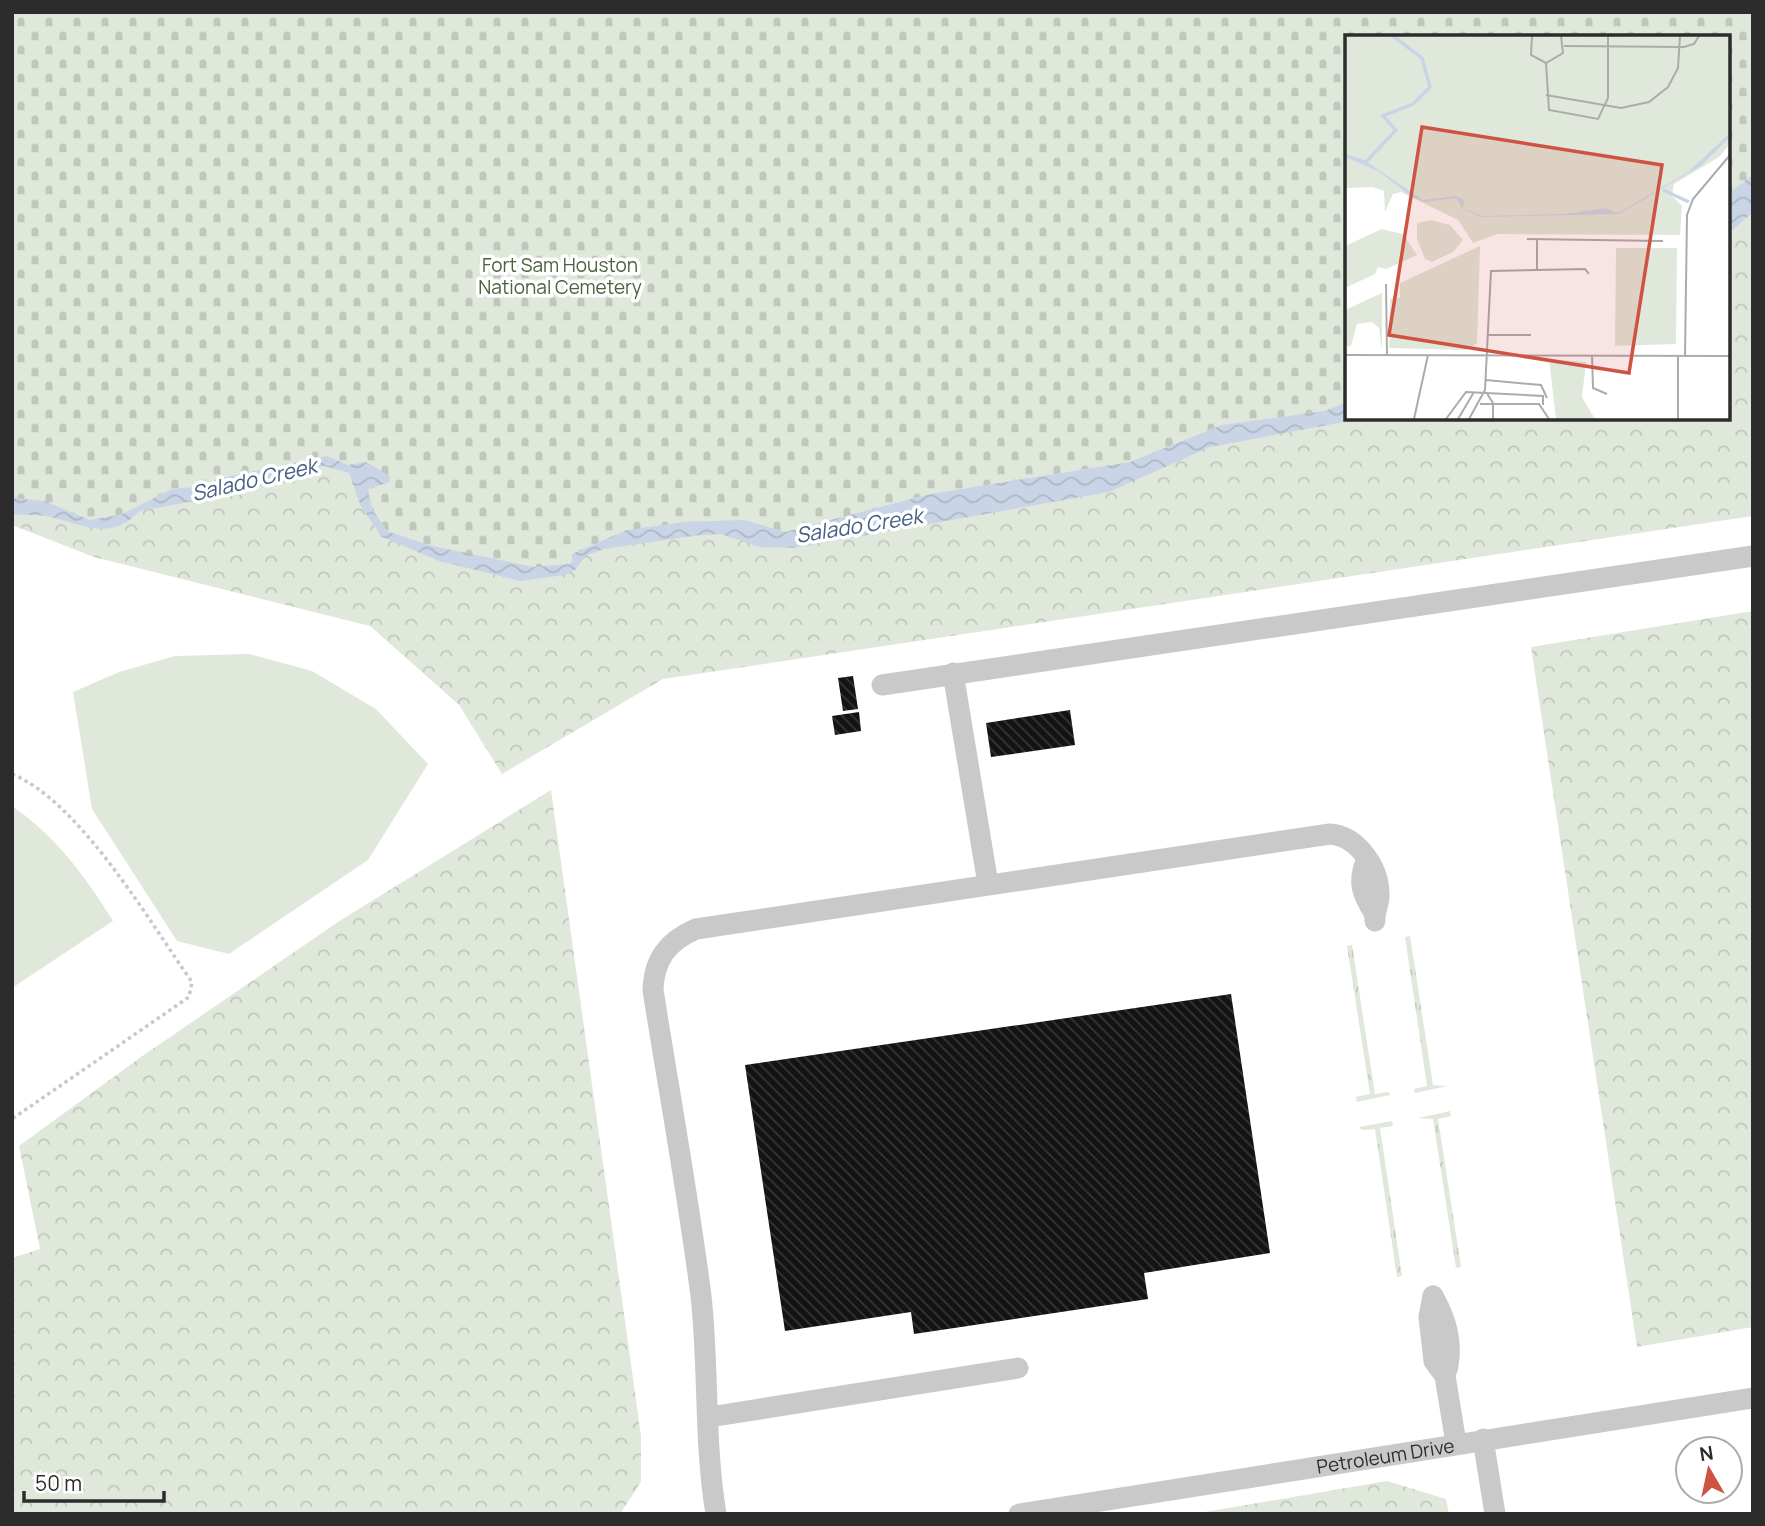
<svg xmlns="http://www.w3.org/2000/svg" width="1765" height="1526" font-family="Manrope,sans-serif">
<defs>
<pattern id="grass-tufts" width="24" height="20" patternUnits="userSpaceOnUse" patternTransform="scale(1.75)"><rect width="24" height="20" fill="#e0e8db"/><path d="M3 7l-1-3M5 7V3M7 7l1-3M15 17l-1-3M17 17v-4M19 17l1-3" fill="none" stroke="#c0c7bc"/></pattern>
<pattern id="forest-crowns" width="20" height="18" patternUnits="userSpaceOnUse" patternTransform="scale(1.75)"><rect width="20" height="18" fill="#e0e8db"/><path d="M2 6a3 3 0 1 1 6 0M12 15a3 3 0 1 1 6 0" fill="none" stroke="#c0c7bc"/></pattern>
<pattern id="cemetery-stones" width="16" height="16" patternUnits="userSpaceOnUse" patternTransform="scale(1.75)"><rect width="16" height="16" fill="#e0e8db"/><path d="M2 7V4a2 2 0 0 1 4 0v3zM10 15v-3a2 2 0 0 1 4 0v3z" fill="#c0c7bc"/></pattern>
<pattern id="water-waves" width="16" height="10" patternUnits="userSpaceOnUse" patternTransform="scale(1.75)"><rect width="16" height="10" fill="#c9d5e6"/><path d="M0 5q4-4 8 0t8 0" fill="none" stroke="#adb7c5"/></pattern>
<pattern id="building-back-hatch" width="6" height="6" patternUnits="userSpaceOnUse" patternTransform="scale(1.75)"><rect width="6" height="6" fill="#131313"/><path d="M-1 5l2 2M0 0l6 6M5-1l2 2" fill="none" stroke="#363636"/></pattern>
</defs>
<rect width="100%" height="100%" fill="#fff"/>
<!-- grass -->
<path fill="url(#grass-tufts)" d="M1410 936 1433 1085 1448 1086 1415 1093 1414 1089 1427 1086 1405 937Z
M1352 945 1375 1094 1388 1092 1390 1095 1357 1102 1356 1097 1370 1094 1347 946Z
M1450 1111 1451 1116 1438 1119 1461 1267 1456 1268 1433 1119 1418 1118Z
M1392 1121 1393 1126 1380 1128 1402 1276 1397 1277 1375 1129 1362 1130 1359 1127Z"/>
<!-- forest -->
<path fill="url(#forest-crowns)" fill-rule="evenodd" d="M12 12H1753V516L663 679 502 774 459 705 370 626 94 557 12 525ZM1347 37H1728V418H1347Z
M1753 611V1327L1637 1347 1531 647Z
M551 790 641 1436V1482L620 1514H12V1258L40 1249 19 1146 141 1057 341 920Z
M1387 1481 1446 1499 1449 1514H1193Z"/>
<!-- cemetery -->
<path fill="url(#cemetery-stones)" d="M12 12H1753V175L1728 194V37H1347V402L1325 411 1222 425 1130 462 930 494 785 532 744 520 627 530 568 564 534 568 432 546 387 531 372 509 368 489 389 482 366 462 348 465 327 456 217 479 206 486 172 489 122 514 90 520 65 508 12 498Z"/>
<!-- garden -->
<path fill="#e0e8db" d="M249 654 312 671 376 709 428 764 368 860 229 954 177 941 92 809 73 692 119 672 175 656Z
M12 806C56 836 85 876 113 921L12 988Z"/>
<!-- water -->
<path fill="url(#water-waves)" d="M1753 175V212L1728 234V194Z
M1347 402V418H1365L1210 447 1109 492 794 548 760 547 721 534 700 535 604 549 585 556 575 570 565 575 520 581 439 561 382 537 361 507 349 473 324 466 282 477 275 482 242 492 140 511C110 541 87 526 51 517 39 514 25 516 12 514V498L44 501 90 520 122 514 172 489 206 486 217 479 327 456 348 465 366 462 390 476 389 482 368 489 372 509 387 531 432 546 534 567 568 564 572 562V554L627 530 684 522 744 520 785 532 930 494 1130 462 1222 425 1325 411Z"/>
<!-- building -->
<path fill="url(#building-back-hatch)" d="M853 676 858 709 843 711 838 678Z
M1070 710 1075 745 991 757 986 723Z
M859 712 861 731 835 735 832 716Z
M1231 994 1270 1253 1144 1273 1148 1299 914 1334 911 1312 785 1331 745 1065Z"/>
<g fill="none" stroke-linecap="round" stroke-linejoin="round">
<!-- path -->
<path stroke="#c9c9c9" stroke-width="3.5" stroke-dasharray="3.5 3.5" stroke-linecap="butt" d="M12 774C80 802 149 921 192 982L189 997 12 1119"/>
<!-- minor -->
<g stroke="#c9c9c9" stroke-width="21">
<path d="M953 673 988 884"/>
<path d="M882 685 1753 556"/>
<path d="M1366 861C1357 883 1363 895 1374 913"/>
<path d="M1433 1296 1429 1317 1434 1361 1445 1376 1456 1443"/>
<path d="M1433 1296C1447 1320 1455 1349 1445 1376"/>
<path d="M710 1417 1018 1368"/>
<path d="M1483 1439 1495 1514"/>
<path d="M716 1514C704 1442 709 1368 701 1296 688 1194 669 1092 653 990 654 959 668 941 696 929L1330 834C1357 836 1379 867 1379 894 1380 903 1374 911 1375 921"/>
<path id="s1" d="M1019 1514 1753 1398"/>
</g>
</g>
<g text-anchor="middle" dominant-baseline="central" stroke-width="7" stroke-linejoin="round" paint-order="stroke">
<!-- park labels -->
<g font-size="19" fill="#49623f" stroke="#fff">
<text x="560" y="265">Fort Sam Houston<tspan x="560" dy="22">National Cemetery</tspan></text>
</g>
<!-- street labels -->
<g font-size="19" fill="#2c2c2c" stroke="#fff">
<text stroke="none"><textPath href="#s1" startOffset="371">Petroleum Drive</textPath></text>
</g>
<!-- water labels -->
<g font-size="21" font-style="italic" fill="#455f83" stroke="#fff">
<text transform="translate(254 479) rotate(-13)">Salado Creek</text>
<text transform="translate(859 525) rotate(-9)">Salado Creek</text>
</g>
</g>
<!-- overview -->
<g transform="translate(1345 35)">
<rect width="385" height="385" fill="#fff"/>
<path d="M0 1H385V109L374 122 329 149 327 161 337 171 335 200 152 199 128 208 113 185 56 157 48 159 40 177 39 156 28 152 0 153ZM135 211 132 308 121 315 44 313 45 264 55 263V248ZM271 213H332L331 309 270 311ZM37 258V315L34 293 27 287 12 289 6 311 0 312V275ZM204 324 241 327 237 362 250 384H211Z" fill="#e0e8db"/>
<path d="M22 1H385V98L343 137 273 178 261 173 220 179 137 181 118 173 119 166 111 161 78 165 68 160 20 127Z" fill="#e0e8db"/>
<path d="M86 185 105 190 118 205 108 217 87 227 80 224 72 204V188ZM37 194 58 199 72 220 41 234 33 232 30 239 0 253V211Z" fill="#e0e8db"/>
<path d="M385 98V102L357 130 274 179 135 182 117 173 111 163 80 167 67 162 33 136 0 122V119L19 125 78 165 111 161 119 165 118 173 137 181 220 179 261 173 273 178 343 137Z" fill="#c9d5e6"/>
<path fill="none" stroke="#c9d5e6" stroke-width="3.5" d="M21 127 51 95 38 81 68 69 85 52 77 23 48 1M318 155 344 167"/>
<path fill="none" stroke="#ababab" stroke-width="2" d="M187 1 186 20 201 28 218 18 216 1M219 11 339 12 349 9 354 1M201 28 204 75 253 84 263 63V1M201 60 276 73 304 67 323 52 333 33 335 1M182 204 318 206M192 204V234M41 249 42 320M143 300H186M0 320 385 321M247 320 248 353 262 359M333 321V384M340 321 342 180 348 164 385 120M141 345 196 350 202 363M141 357 148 368V384M135 369H194L204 384M69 384 83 320M101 384 121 357 198 361V370M113 384 129 357M124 384 140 355 146 236 240 234 244 239"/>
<path fill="#ce5343" fill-opacity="0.15" stroke="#ce5343" stroke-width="3.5" d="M77 92 317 130 284 338 44 300Z"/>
<rect width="385" height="385" fill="none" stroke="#2c2c2c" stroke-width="3.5"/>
</g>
<!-- border -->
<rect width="1765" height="1526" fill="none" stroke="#2c2c2c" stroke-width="28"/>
<!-- north arrow -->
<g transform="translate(1709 1470) rotate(351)"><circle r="33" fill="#ffffff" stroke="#ababab" stroke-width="2"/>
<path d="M0-5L12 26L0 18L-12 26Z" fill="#ce5343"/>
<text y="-10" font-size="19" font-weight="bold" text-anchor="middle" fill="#2c2c2c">N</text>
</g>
<!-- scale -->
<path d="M24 1491v10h140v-10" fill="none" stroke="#2c2c2c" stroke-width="3.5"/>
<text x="35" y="1491" font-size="21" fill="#2c2c2c" stroke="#ffffff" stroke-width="5" paint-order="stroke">50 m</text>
</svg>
